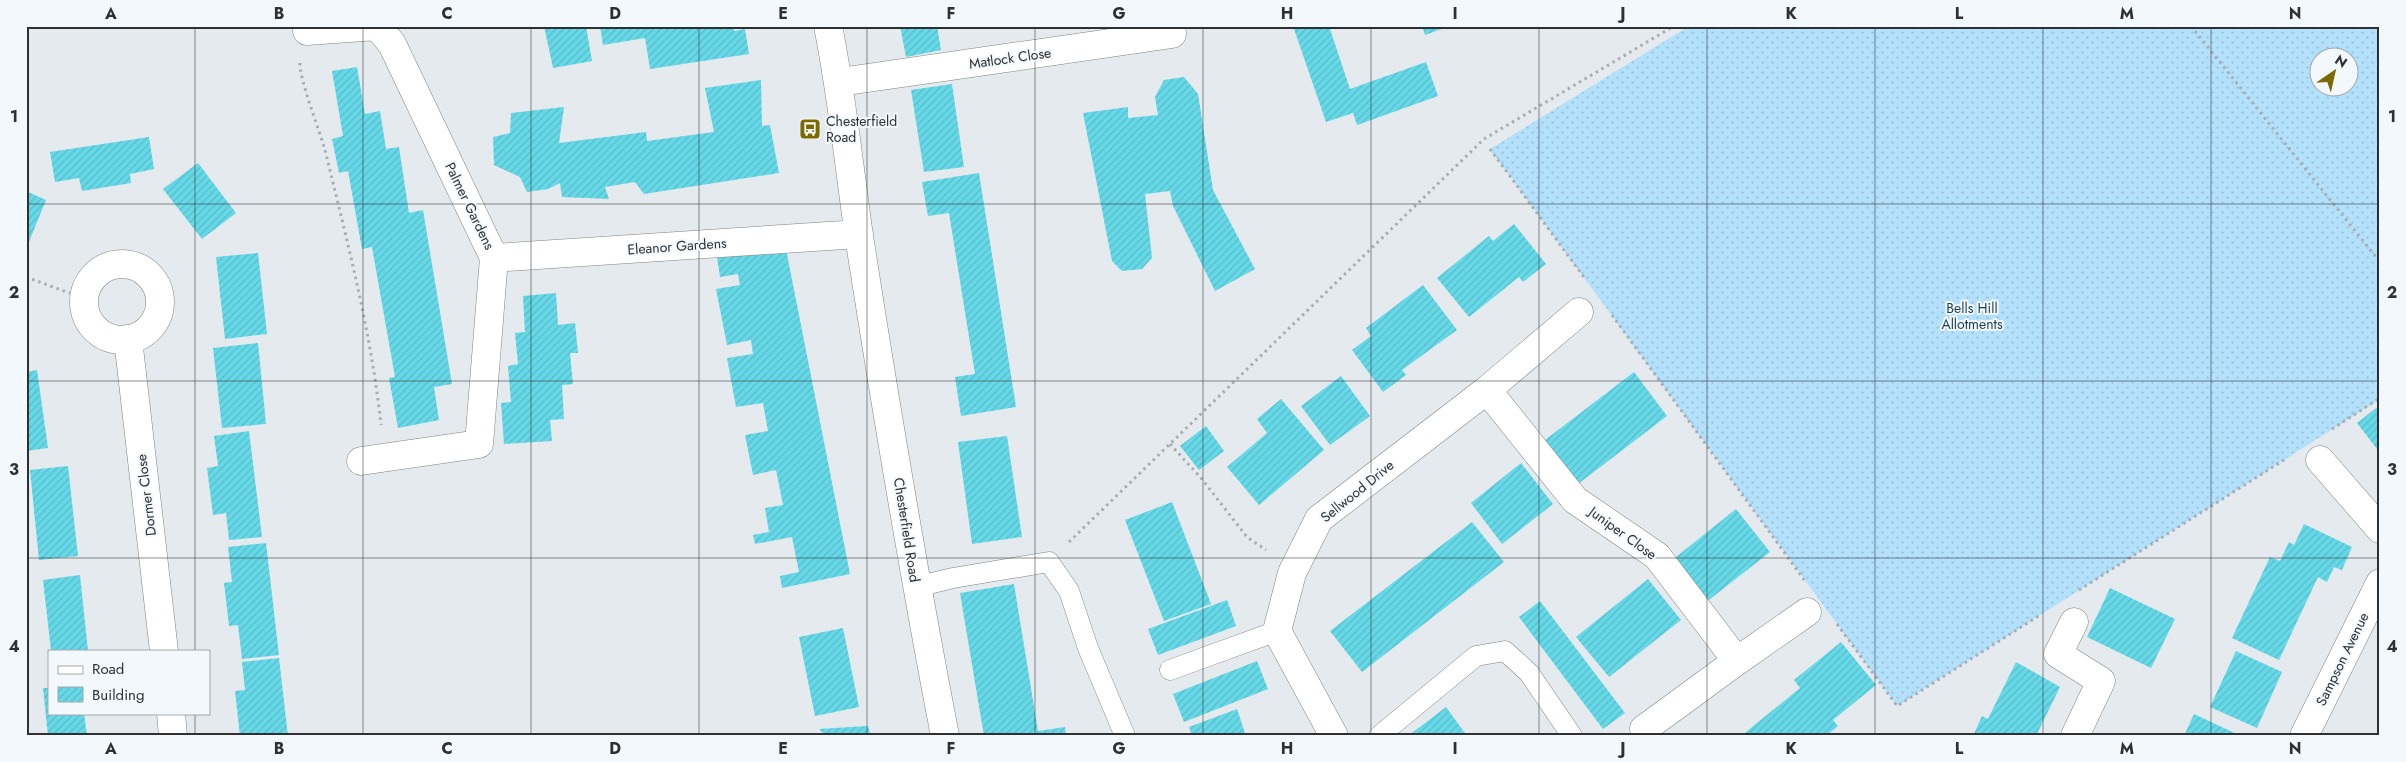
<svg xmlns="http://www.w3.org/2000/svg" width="2406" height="762" font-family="Jost,sans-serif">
<defs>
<pattern id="grass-dots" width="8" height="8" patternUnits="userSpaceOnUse" patternTransform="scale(1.25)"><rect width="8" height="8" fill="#b3e0fb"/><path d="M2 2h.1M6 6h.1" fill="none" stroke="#9ac0d8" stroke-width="1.8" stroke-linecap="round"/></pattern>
<pattern id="building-hatch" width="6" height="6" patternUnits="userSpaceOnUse" patternTransform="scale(1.25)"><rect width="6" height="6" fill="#66d9e8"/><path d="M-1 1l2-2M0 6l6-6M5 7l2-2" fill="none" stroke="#59bbc7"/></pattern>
</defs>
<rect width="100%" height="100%" fill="#e5eaee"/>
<!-- grass -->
<path fill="url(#grass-dots)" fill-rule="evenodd" d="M1689 26H2380V399L1897 706 1490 149ZM2318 58H2348V88H2318Z"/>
<!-- building -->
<path fill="url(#building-hatch)" d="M544 26H586L592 61 553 68Z
M600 26H733L734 31 745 29 749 54 650 69 645 38 603 45Z
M900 26H937L941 50 906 57Z
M1293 26H1329L1350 89 1426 62 1438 96 1357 125 1353 113 1326 122Z
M1422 26H1447V27L1425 35Z
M357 67 365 114 380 111 386 149 399 147 409 213 423 210 452 384 434 387 439 420 398 428 389 378 395 377 372 247 362 249 348 171 339 173 332 139 343 136 332 71Z
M1184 77 1198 94 1213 190 1255 269 1215 291 1173 206 1170 191 1145 194 1152 258 1142 269 1122 271 1112 261 1083 113 1128 107V118L1158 115 1155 97 1164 80Z
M761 80 762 126 770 125 779 173 644 194 635 182 605 187 609 199 562 197 560 183 548 189 527 192 520 177 494 165 493 137 510 133 511 113 564 107 559 143 646 132 647 141 714 132 705 88Z
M952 84 964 167 924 172 911 90Z
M149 137 154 169 130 174 131 183 82 191 79 178 55 182 50 152Z
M198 163 236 213 202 239 163 189Z
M979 173 1016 407 961 416 955 377 975 374 949 213 928 216 922 182Z
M26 191 46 200 26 249Z
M1514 224 1546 264 1523 282 1519 277 1469 317 1437 278 1489 236 1493 241Z
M785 244 850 574 782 588 780 576 799 572 792 537 755 544 753 535 769 532 765 508 783 505 776 470 753 475 745 435 768 431 763 403 736 407 727 358 753 354 751 340 727 345 716 289 740 285 738 274 720 277 717 257Z
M258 253 267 334 225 339 216 257Z
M1423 285 1457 330 1402 370 1406 375 1383 392 1352 350 1371 336 1366 328Z
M556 293 558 325 575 323 578 353H570L573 384 562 385 564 419 550 420 552 441 504 444 501 403 511 402 508 366 518 364 515 333 525 332 523 296Z
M258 343 266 424 222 428 213 348Z
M37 370 48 448 26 451V372Z
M1634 372 1667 416 1578 484 1545 440Z
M1341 376 1370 416 1330 445 1301 406Z
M1281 399 1324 450 1259 505 1227 467 1267 433 1257 419Z
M2380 405V453L2357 423Z
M1206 426 1224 451 1199 470 1180 446Z
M249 431 262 537 229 540 226 513 213 515 207 468 218 466 214 436Z
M1007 436 1022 537 972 544 958 442Z
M1521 463 1553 504 1502 544 1471 503Z
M68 466 78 556 39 560 30 470Z
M1172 502 1211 604 1164 621 1125 520Z
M1736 509 1770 552 1705 603 1671 561Z
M1472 522 1504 562 1362 672 1330 631Z
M2304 524 2352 547 2342 570 2334 567 2327 582 2318 577 2279 660 2232 638 2270 557 2280 561 2289 542 2294 545Z
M266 543 279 655 242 659 238 625 229 626 224 583 232 582 228 547Z
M80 575 88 651H51L43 580Z
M1648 579 1681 620 1609 677 1576 637Z
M1014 584 1038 731 1065 727 1066 736H984L960 593Z
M2110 588 2175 619 2151 668 2087 637Z
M1227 600 1236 626 1158 655 1148 629Z
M1540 601 1625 713 1603 729 1519 617Z
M843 628 859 707 815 716 799 637Z
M1841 642 1876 685 1833 720 1838 726 1826 736H1741L1800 688 1794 680Z
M2236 651 2282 672 2257 728 2210 707Z
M279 658 288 736H240L235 691 245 690 242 662Z
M1257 661 1268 689 1184 722 1173 694Z
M2016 662 2060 687 2036 736H1973L1982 716 1988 719Z
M43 688H49V713H84L87 736H48Z
M1446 707 1467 736H1408Z
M1237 709 1246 736H1192L1189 727Z
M2194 714 2241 736H2184Z
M868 726 871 736H826L819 729Z"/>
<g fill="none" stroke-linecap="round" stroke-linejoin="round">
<!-- service casing -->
<g stroke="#7e8386" stroke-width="21">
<path id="service" d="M916 587 953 578 1049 562 1069 591 1088 648 1125 736
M1170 670 1277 631
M1379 736 1476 656 1505 651 1529 673 1572 736"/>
</g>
<!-- minor casing -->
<g stroke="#7e8386" stroke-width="29">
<path id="minor" d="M828 26C842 96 849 166 859 236 885 403 913 570 945 736
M307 31 377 26 392 44 494 258 479 444 361 461
M840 82 1172 34 1171 26
M494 258 859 234
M84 302a38 38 0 1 1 76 0a38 38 0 1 1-76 0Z
M128 339 164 651
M1487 390 1575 500 1657 556 1737 661 1807 612
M2320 460 2380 529
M2074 622 2058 654 2101 681 2075 736
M171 713 173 736
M1644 729 1737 661
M1334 736 1277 631 1292 573 1319 519 1487 390 1579 312
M2304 736 2380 583"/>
</g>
<!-- path -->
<path stroke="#a9adb0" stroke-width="3" stroke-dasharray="2.5 4" stroke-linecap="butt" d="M2191 26 2380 262
M300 63C299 78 320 132 325 150 347 241 371 331 381 425
M1490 149 1586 280
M26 277 83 298
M1612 315 1805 581
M2332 429 2380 398
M1170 444 1201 478 1247 537 1266 550
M1069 542 1484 139 1674 26
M2079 590 2287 458
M1837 624 1897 706 2040 615"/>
<!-- service -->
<use href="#service" stroke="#fff" stroke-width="20"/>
<!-- minor -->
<use href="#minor" stroke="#fff" stroke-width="28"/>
</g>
<!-- grid -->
<path fill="none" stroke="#2e3032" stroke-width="1" stroke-opacity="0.55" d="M195 26V651M363 26V736M531 26V736M699 26V736M867 26V736M1035 26V736M1203 26V736M1371 26V736M1539 26V736M1707 26V736M1875 26V736M2043 26V736M2211 26V736M26 204H2380M26 381H2380M26 558H2380M195 713V736"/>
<!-- icons -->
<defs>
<g id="bus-square" transform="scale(1.125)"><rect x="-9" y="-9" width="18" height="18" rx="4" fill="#7c6a00" stroke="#f2f8fb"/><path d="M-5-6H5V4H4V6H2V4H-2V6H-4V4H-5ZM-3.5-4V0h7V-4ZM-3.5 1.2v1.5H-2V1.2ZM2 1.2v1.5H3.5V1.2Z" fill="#fff"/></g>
</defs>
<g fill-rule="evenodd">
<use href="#bus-square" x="810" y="129"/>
</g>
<g text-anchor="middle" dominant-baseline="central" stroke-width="4" stroke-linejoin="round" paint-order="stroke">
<!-- street labels -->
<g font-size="14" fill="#2e3032" stroke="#f2f8fb">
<text transform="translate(1010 58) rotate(-8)">Matlock Close</text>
<text transform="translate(470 206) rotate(64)">Palmer Gardens</text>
<text transform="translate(677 246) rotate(-4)">Eleanor Gardens</text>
<text transform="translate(1357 491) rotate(-39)">Sellwood Drive</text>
<text transform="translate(146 495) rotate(-97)">Dormer Close</text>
<text transform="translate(907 530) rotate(81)">Chesterfield Road</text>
<text transform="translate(1623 533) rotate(36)">Juniper Close</text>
<text transform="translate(2342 659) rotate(-64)">Sampson Avenue</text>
</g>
<!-- poi labels -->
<g font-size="14" fill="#2e3032" stroke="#f2f8fb" text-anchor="start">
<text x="826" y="121">Chesterfield<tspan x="826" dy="16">Road</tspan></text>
</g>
<!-- park labels -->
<g font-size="14" fill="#1a3f53" stroke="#f2f8fb">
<text x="1972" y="308">Bells Hill<tspan x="1972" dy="16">Allotments</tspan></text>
</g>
</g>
<!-- border -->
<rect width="2406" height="762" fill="none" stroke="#f2f8fb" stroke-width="55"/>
<!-- legend -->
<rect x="48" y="650" width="162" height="65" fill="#f2f8fb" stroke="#a4a8ab"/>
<rect x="58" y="666" width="25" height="8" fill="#ffffff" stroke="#a4a8ab"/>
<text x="92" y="674" font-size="15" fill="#2e3032">Road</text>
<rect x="58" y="687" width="25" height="15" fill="url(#building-hatch)" stroke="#a4a8ab"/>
<text x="92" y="700" font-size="15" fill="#2e3032">Building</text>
<!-- north arrow -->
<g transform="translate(2334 72) rotate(34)"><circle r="24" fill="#f2f8fb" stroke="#a4a8ab"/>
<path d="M0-4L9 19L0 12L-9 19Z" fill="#7c6a00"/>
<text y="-8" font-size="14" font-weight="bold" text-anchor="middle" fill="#2e3032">N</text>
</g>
<rect x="28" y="28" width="2350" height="706" fill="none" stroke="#2e3032" stroke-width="2"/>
<g font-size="16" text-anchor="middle" font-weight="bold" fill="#2e3032">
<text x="111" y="19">A</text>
<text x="279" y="19">B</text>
<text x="447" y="19">C</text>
<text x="615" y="19">D</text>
<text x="783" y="19">E</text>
<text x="951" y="19">F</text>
<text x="1119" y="19">G</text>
<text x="1287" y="19">H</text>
<text x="1455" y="19">I</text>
<text x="1623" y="19">J</text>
<text x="1791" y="19">K</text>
<text x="1959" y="19">L</text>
<text x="2127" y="19">M</text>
<text x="2295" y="19">N</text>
<text x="14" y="122">1</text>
<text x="2392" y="122">1</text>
<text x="14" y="298">2</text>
<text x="2392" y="298">2</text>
<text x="14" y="475">3</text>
<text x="2392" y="475">3</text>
<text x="14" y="652">4</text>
<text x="2392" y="652">4</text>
<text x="111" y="754">A</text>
<text x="279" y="754">B</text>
<text x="447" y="754">C</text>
<text x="615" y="754">D</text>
<text x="783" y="754">E</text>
<text x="951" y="754">F</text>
<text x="1119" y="754">G</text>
<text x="1287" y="754">H</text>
<text x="1455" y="754">I</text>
<text x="1623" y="754">J</text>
<text x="1791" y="754">K</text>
<text x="1959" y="754">L</text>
<text x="2127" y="754">M</text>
<text x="2295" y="754">N</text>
</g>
</svg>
